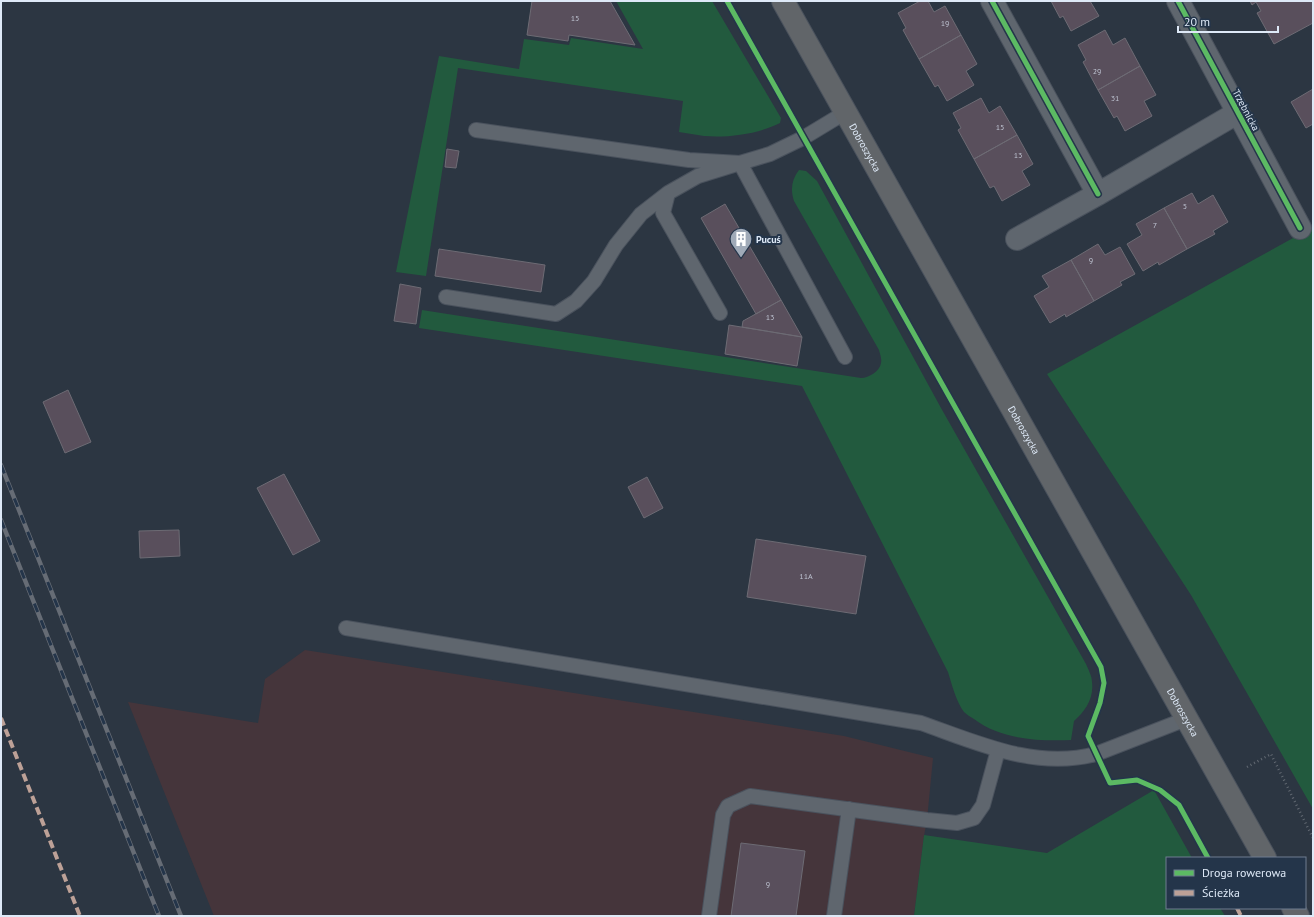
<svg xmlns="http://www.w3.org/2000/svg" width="1314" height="917" font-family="'PT Sans',sans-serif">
<rect width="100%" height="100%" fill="#2c3642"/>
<!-- industrial -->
<path fill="#45353b" d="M305 650 844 736 933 758 927 820 924 836 914 916H214L128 702 258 723 265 679Z"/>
<!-- green -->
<path fill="#225a3e" d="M616 1H712L781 118 780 123C758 134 728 138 704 136 696 135 687 133 679 132L683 101 458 68 426 276 396 272 439 56 519 69 524 39 569 45 571 38 643 49Z
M799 170 806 171 817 181 941 408 1086 664C1088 669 1092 676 1092 682 1094 699 1085 711 1074 721L1071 740C1038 741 1002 740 974 719 971 717 967 715 964 712 956 701 952 685 948 672L802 386 419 328 422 310 861 378C869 378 880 371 881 363 882 359 880 354 879 350L794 201C790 189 792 179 799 170Z
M1313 227V809L1191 595 1047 374Z
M1154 790 1192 858H1167V908H1220L1225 916H914L924 835 1047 853Z"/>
<!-- building -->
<path fill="#594f5c" stroke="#6d6b74" d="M532 1H610L635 45 569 35 568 41 527 35Z
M920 1H928L934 12 945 6 961 35 919 59 903 30 906 28 898 13Z
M1051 1H1090L1099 16 1071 31 1063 16 1060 18Z
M1250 1H1313V23L1274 44 1257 13 1261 11 1256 2 1252 5Z
M1105 30 1113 45 1125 38 1140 66 1098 90 1083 62 1086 60 1078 45Z
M961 35 977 64 966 71 974 85 947 101 938 85 935 87 919 59Z
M1140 66 1156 95 1144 101 1152 116 1125 131 1117 116 1114 118 1098 90Z
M1313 89V124L1306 128 1291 102Z
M981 98 989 113 1000 106 1017 135 974 159 958 130 961 128 953 113Z
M1017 135 1033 164 1022 171 1030 185 1002 201 994 186 990 188 974 159Z
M447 149 459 151 456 168 445 167Z
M1192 193 1198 204 1213 195 1228 222 1213 231 1215 234 1187 249 1164 208Z
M725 204 781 300 756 314 701 218Z
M1164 208 1187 249 1159 265 1158 262 1143 271 1127 244 1142 235 1136 224Z
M1098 244 1105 255 1120 247 1135 274 1120 282 1122 285 1094 301 1071 260Z
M439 249 545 265 541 292 435 276Z
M1071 260 1094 301 1066 317 1065 314 1050 323 1034 296 1049 287 1042 276Z
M400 284 421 288 416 324 394 321Z
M781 300 802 337 742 327 743 321Z
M729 325 802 337 797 366 725 354Z
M68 390 91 442 65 453 43 402Z
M284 474 320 541 293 555 257 488Z
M647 477 663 508 644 518 628 487Z
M179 530 180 556 140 558 139 531Z
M756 539 866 556 856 614 747 597Z
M741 843 805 851 796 916H731Z"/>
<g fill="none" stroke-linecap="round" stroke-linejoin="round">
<!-- service casing -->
<g stroke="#4a525d" stroke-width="16">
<path id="service" d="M476 130 689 160 740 163 770 154 803 138 846 112
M446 297 556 314 576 301 594 281 616 245 641 214 668 193
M720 313 663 213 668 193 698 176 740 163 845 357
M346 628 921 723C978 743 1035 770 1096 754L1186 719
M709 916 723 815 728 806 750 796 927 820 957 823 974 818 983 805 998 750
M834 916 849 809"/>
</g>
<!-- minor casing -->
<g stroke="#4a525d" stroke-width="24">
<path id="minor" d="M992 1 1098 194
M1178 1 1300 228
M1017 239 1098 194 1237 113"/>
</g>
<!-- secondary casing -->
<g stroke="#4a525d" stroke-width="24">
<g id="secondary">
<path id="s1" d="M783 1 1265 858"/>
<path d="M1293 908 1298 916"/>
</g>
</g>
<!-- path -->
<path stroke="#626972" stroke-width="2.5" stroke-dasharray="1 3" stroke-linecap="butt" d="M1247 767 1271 754 1313 838"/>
<!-- service -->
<use href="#service" stroke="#5f666e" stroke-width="14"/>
<!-- minor -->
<use href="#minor" stroke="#5f666e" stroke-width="22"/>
<!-- secondary -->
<use href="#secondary" stroke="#616569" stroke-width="22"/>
<!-- rail casing -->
<g stroke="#666c75" stroke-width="4.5">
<path id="rail" d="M1 465 181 916
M1 520 159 916"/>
</g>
<!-- rail -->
<use href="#rail" stroke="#24354a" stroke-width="3" stroke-dasharray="9" stroke-linecap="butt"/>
<!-- quiet -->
<path stroke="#bda197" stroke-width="4" stroke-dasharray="8 4" stroke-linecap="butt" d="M1 718 80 916
M1237 908 1241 916"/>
<!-- cycleway casing -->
<g stroke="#24354a" stroke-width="8">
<path id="cycleway" d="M727 1 1101 667 1104 683 1100 703 1088 736 1110 783 1137 780 1160 790 1179 805 1208 858
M992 1 1098 194
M1178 1 1300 228"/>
</g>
<!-- cycleway -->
<use href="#cycleway" stroke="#5cba63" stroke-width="5"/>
</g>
<!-- icons -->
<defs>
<g id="building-pin" transform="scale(1.15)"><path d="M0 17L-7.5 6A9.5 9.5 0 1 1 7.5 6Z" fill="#a0aab8" stroke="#24354a"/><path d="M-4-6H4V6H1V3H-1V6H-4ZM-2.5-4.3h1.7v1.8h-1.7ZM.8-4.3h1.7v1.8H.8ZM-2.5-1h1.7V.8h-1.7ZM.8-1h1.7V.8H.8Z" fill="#fff"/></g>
</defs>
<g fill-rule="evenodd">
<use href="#building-pin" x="741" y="239"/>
</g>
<g text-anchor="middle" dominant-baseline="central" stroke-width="4" stroke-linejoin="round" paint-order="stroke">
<!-- number labels -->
<g font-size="8" fill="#bdc2d0">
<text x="575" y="18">15</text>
<text x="945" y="23">19</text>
<text x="1097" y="71">29</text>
<text x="1115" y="98">31</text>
<text x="1000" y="127">15</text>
<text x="1018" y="155">13</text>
<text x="1185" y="206">5</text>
<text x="1155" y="225">7</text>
<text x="1091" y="260">9</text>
<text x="770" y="317">13</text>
<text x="806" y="576">11A</text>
<text x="768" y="884">9</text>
</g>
<!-- street labels -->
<g font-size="10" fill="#dee9f7" stroke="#24354a">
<text transform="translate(1246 110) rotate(62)">Trzebnicka</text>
<text stroke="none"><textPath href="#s1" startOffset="168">Dobroszycka</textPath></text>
<text stroke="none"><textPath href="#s1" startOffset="492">Dobroszycka</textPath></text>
<text stroke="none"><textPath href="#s1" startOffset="816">Dobroszycka</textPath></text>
</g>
<!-- poi labels -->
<g font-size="10" font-weight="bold" fill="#dee9f7" stroke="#24354a" text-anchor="start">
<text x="756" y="239">Pucuś</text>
</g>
</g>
<!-- border -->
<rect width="1314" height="917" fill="none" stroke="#dee9f7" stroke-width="4"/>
<!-- legend -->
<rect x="1166" y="857" width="140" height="52" fill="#24354a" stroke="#6e7d8f"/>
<rect x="1174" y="870" width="20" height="6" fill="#5cba63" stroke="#6e7d8f"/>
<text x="1202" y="877" font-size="12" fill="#dee9f7">Droga rowerowa</text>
<rect x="1174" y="890" width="20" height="6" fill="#bda197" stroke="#6e7d8f"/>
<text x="1202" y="897" font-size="12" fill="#dee9f7">Ścieżka</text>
<!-- scale -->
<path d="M1178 26v6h100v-6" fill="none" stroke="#dee9f7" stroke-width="2"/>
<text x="1184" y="26" font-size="12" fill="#dee9f7" stroke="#24354a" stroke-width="3" paint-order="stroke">20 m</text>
</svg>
